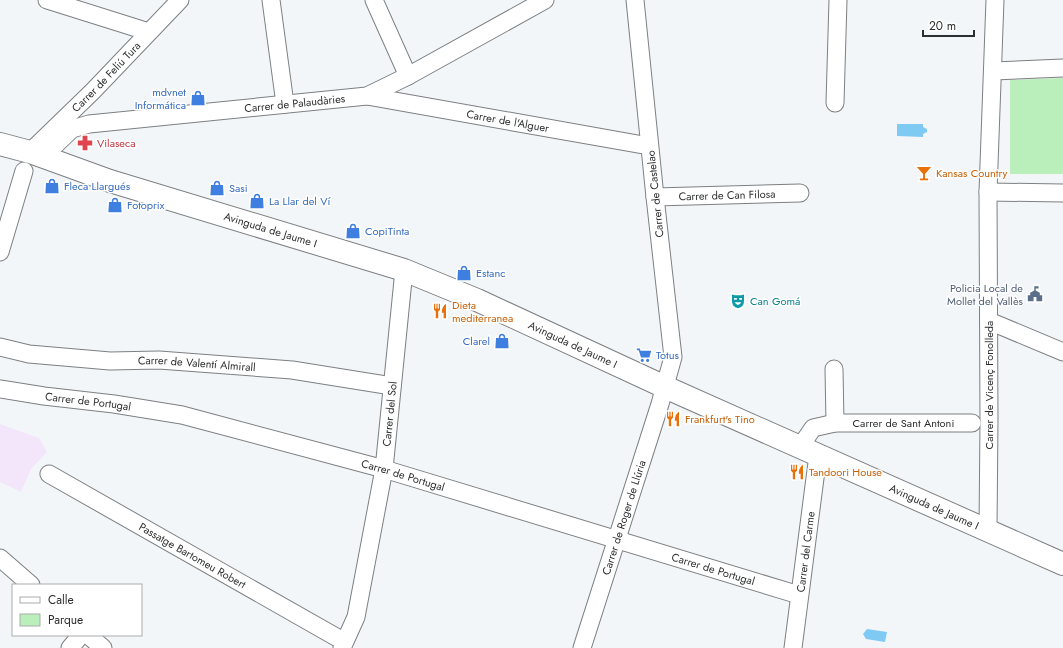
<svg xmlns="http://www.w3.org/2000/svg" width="1063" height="648" font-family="Jost,sans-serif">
<rect width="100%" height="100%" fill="#f3f6f9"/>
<!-- education -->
<path fill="#f4e6fa" d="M0 424 39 438 47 452 31 469 21 492 0 482Z"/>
<!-- green -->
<path fill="#baeebb" d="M1063 78V174H1010V80Z"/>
<!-- water -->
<path fill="#7ecaf3" d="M897 124H923V127L927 129V132L923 134V137L897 136Z
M867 629 887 632 885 642 866 639 863 634Z"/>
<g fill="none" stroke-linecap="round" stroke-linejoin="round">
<!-- street casing -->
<g stroke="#7d7f82" stroke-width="19">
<g id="street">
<path d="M47 0 149 32"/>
<path d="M271 0 285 104"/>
<path d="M374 0 408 76"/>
<path d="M993 71 1063 68"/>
<path id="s1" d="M367 96 649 146"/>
<path d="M835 103 838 0"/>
<path id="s2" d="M30 152 50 150 72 129 89 124 367 96 408 76 545 0"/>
<path id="s3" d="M30 152 93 91 180 0"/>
<path d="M988 192 1063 193"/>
<path id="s4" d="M655 197 800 193"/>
<path d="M0 252 24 171"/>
<path d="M989 321 1063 352"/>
<path id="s5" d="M0 347 29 354 110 361 159 360 292 370 392 386"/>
<path d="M834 369 835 423"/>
<path id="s6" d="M0 389 44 396 114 404 182 415 384 469 799 595"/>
<path id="s7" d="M800 447 813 428 835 423H972"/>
<path id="s8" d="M49 474 336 637"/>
<path d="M988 529 989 421 988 192 995 0"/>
<path d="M0 558 31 585"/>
<path d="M88 635 103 648"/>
<path d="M70 648 81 635"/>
<path id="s9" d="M342 648 356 617 384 469 404 270"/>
<path id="s10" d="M582 648 660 404 673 357 655 197 635 0"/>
<path id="s11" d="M793 648 818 455"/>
</g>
</g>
<!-- secondary casing -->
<g stroke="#7d7f82" stroke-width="24">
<g id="secondary">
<path id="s12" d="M0 144 30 152 110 181 404 270 477 300 665 387 1063 564"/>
</g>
</g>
<!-- street -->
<use href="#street" stroke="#fff" stroke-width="17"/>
<!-- secondary -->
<use href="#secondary" stroke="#fff" stroke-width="22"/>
</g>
<!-- icons -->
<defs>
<g id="shop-bare" transform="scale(1.2)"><path d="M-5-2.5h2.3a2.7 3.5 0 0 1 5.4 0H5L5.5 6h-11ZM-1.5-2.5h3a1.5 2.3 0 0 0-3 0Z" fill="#3f7fe0" stroke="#fff" stroke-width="2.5" paint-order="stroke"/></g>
<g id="pharmacy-bare" transform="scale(1.2)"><path d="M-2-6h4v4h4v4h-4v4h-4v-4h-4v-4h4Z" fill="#e0444e" stroke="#fff" stroke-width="2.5" paint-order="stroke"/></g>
<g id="bar-bare" transform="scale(1.2)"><path d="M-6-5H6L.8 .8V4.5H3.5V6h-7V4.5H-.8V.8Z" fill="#e8710a" stroke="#fff" stroke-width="2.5" paint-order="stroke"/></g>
<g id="civic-bare" transform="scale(1.2)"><path d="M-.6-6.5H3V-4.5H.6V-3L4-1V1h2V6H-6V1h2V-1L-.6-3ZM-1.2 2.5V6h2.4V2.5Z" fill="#5c6f8a" stroke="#fff" stroke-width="2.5" paint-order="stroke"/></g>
<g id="theatre-bare" transform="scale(1.2)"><path d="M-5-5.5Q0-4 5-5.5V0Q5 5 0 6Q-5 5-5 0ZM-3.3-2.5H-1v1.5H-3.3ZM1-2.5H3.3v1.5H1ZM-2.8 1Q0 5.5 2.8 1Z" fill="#0f9aa8" stroke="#fff" stroke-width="2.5" paint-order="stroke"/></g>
<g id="restaurant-bare" transform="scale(1.2)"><path d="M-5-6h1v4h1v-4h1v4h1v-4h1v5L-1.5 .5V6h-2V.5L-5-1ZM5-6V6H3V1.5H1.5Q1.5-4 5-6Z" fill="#e8710a" stroke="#fff" stroke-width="2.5" paint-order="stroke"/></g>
<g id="supermarket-bare" transform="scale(1.2)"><path d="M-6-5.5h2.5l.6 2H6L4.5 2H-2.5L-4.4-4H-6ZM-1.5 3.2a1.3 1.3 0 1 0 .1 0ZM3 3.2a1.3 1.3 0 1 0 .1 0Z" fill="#3f7fe0" stroke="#fff" stroke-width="2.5" paint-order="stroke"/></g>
</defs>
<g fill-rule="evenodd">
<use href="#shop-bare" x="198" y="98"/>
<use href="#pharmacy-bare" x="85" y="143"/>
<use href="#bar-bare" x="924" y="173"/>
<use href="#shop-bare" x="52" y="186"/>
<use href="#shop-bare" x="217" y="188"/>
<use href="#shop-bare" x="257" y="201"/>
<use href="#shop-bare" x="115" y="205"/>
<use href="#shop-bare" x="353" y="231"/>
<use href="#shop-bare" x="464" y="273"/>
<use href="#civic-bare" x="1035" y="294"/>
<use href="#theatre-bare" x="738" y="301"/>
<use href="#restaurant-bare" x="440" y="311"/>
<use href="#shop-bare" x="502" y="341"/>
<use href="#supermarket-bare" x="644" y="355"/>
<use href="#restaurant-bare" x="673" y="419"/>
<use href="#restaurant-bare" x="797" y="472"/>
</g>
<g text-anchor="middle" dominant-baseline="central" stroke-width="3" stroke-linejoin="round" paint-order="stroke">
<!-- street labels -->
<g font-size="11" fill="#2d2e2f" stroke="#fff">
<text stroke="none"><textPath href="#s3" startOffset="107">Carrer de Feliú Tura</textPath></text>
<text stroke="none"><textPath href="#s2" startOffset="275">Carrer de Palaudàries</textPath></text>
<text stroke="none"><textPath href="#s1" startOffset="143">Carrer de l'Alguer</textPath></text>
<text transform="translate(655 194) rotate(-96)">Carrer de Castelao</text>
<text stroke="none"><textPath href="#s4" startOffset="72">Carrer de Can Filosa</textPath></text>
<text stroke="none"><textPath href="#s12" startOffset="284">Avinguda de Jaume I</textPath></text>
<text stroke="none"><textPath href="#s12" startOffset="608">Avinguda de Jaume I</textPath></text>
<text stroke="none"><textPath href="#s5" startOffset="198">Carrer de Valentí Almirall</textPath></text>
<text transform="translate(989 385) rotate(-90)">Carrer de Vicenç Fonolleda</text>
<text stroke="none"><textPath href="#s6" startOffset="89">Carrer de Portugal</textPath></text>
<text stroke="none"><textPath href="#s9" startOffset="240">Carrer del Sol</textPath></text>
<text stroke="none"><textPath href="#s7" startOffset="114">Carrer de Sant Antoni</textPath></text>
<text stroke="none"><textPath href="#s6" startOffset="413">Carrer de Portugal</textPath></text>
<text stroke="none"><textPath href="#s12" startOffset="1004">Avinguda de Jaume I</textPath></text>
<text stroke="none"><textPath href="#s10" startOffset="137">Carrer de Roger de Llúria</textPath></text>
<text stroke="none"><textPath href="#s11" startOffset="97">Carrer del Carme</textPath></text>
<text stroke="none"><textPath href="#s8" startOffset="165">Passatge Bartomeu Robert</textPath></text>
<text stroke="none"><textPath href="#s6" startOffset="737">Carrer de Portugal</textPath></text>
</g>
<!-- shop labels -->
<g font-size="11" fill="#366cbe" stroke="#fff" text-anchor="start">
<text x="186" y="92" text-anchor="end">mdvnet<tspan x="186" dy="13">Informática</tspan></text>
<text x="64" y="186">Fleca Llargués</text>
<text x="229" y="188">Sasi</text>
<text x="269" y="201">La Llar del Ví</text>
<text x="127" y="205">Fotoprix</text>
<text x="365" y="231">CopiTinta</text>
<text x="476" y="273">Estanc</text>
<text x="490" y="341" text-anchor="end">Clarel</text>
<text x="656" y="355">Totus</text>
</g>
<!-- health labels -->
<g font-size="11" fill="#be3a42" stroke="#fff" text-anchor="start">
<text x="97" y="143">Vilaseca</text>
</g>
<!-- food labels -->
<g font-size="11" fill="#c56008" stroke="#fff" text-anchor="start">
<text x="936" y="173">Kansas Country</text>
<text x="452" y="305">Dieta<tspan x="452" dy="13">mediterranea</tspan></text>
<text x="685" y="419">Frankfurt's Tino</text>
<text x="809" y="472">Tandoori House</text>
</g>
<!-- service labels -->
<g font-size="11" fill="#4e5e75" stroke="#fff" text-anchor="end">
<text x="1023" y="288">Policia Local de<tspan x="1023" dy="13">Mollet del Vallès</tspan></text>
</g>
<!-- culture labels -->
<g font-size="11" fill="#0d838f" stroke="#fff" text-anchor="start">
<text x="750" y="301">Can Gomá</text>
</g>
</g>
<!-- legend -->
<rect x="12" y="584" width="130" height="52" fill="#ffffff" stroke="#ababac"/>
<rect x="20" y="597" width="20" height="6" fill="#ffffff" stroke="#ababac"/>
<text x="48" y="604" font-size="12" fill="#2d2e2f">Calle</text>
<rect x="20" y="614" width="20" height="12" fill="#baeebb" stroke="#ababac"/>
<text x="48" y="624" font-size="12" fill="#2d2e2f">Parque</text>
<!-- scale -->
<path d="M923 30v6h51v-6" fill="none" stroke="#2d2e2f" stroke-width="2"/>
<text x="929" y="30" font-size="12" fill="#2d2e2f" stroke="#ffffff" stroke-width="3" paint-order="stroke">20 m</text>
</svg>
